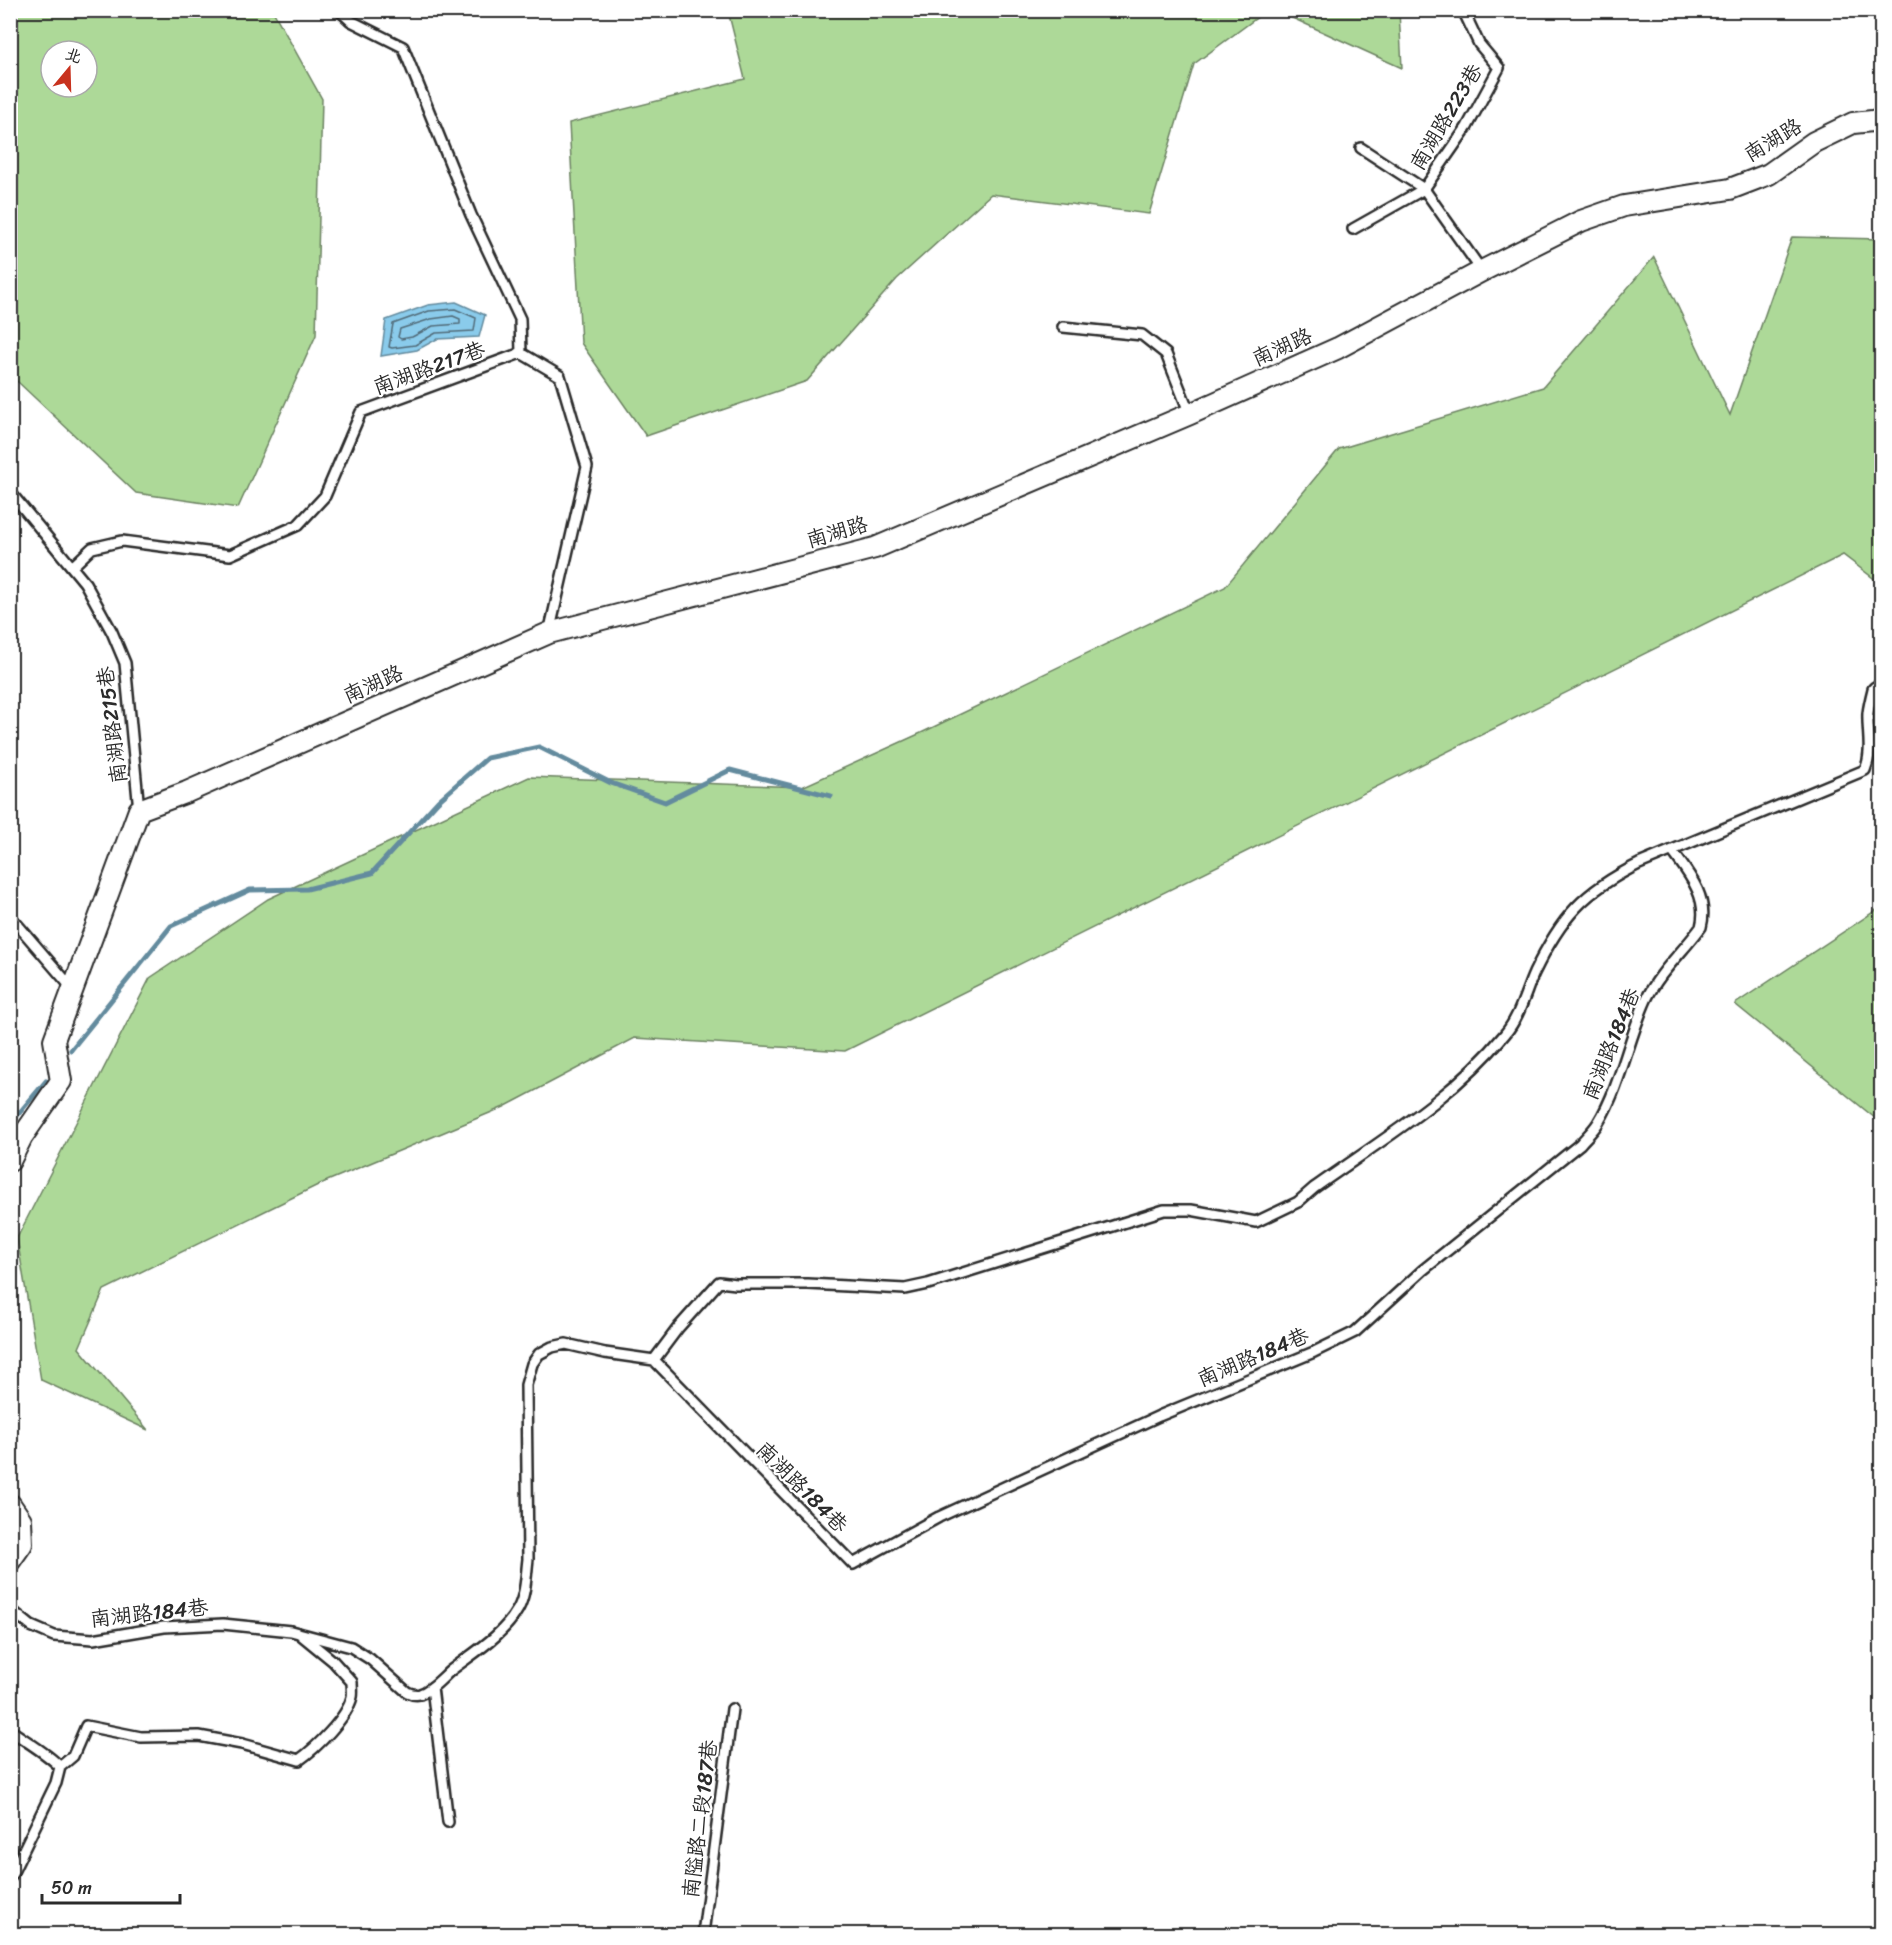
<svg xmlns="http://www.w3.org/2000/svg" width="1892" height="1945" font-family="Sriracha,'LXGW WenKai TC',sans-serif">
<rect width="100%" height="100%" fill="#fff"/>
<filter id="ink" filterUnits="userSpaceOnUse"><feTurbulence type="fractalNoise" baseFrequency=".0167" numOctaves="2"/><feDisplacementMap in="SourceGraphic" scale="12" xChannelSelector="R" yChannelSelector="G"/><feConvolveMatrix kernelMatrix="1 2 1 2 8 2 1 2 1" color-interpolation-filters="sRGB"/></filter>
<g filter="url(#ink)">
<!-- green -->
<path fill="#add998" stroke="#6c8262" stroke-width="1.5" fill-rule="evenodd" d="M10 11H273L322 99 316 335 238 508 136 493 18 382 11 378ZM51 51H87V87H51Z
M728 11V10L1266 11 1194 64 1149 214 991 194 897 279 807 381 646 436 581 343 569 123 745 79Z
M1277 11H1399L1402 68Z
M1792 237 1881 239V584L1843 555 845 1051 635 1038 504 1107 320 1184 104 1290 79 1348 148 1430 41 1380 17 1238 150 978 268 899 529 777 802 787 921 733 1225 587 1339 449 1543 387 1654 257 1730 415Z
M1881 907V1123L1735 1004Z"/>
<!-- water -->
<path fill="#8acbeb" stroke="#648b9e" stroke-width="1.5" d="M456 302 485 315 479 337 437 339 417 350 381 356 386 320 428 305Z"/>
<g fill="none" stroke-linecap="round" stroke-linejoin="round">
<!-- shore -->
<path stroke="#516b78" stroke-width="1.5" d="M455 309 476 318 474 331 436 333 415 345 392 348 389 347 393 324 429 311Z
M453 316 460 319V324L433 326 412 337 401 339 398 337 400 329 431 319Z"/>
<!-- stream -->
<path stroke="#648b9e" stroke-width="5" d="M71 1050 171 926 250 890 307 889 372 873 438 801 487 758 539 747 611 783 665 802 730 770 831 796
M10 1124 46 1081"/>
<!-- lane casing -->
<g stroke="#2b2b2b" stroke-width="14">
<path id="lane" d="M339 10 351 21 403 47 471 215 520 319 521 353 560 376 587 467 549 633
M1463 10 1479 44 1499 68 1467 127 1424 189 1482 271
M1353 229 1424 189 1361 148
M1063 327 1142 335 1166 354 1190 414
M10 492 85 583 112 632 125 663 139 810
M72 567 92 548 122 541 230 555 298 525 325 496 361 412 521 353
M10 916 72 988
M654 1360 678 1328 719 1282 736 1284H808L905 1289 928 1284 1164 1210H1191L1256 1222 1298 1202 1314 1188C1380 1141 1453 1098 1505 1034 1520 1016 1525 993 1534 973 1561 917 1584 891 1639 864L1865 770C1873 751 1867 732 1868 713 1869 705 1871 697 1873 689L1875 687 1882 690
M10 1609 31 1626 54 1636 93 1639 164 1627 223 1624 291 1631 351 1647 370 1659 407 1692C411 1694 416 1695 420 1694 432 1690 441 1679 450 1671 473 1653 503 1636 518 1609 526 1594 526 1575 528 1559L526 1385 532 1364 539 1354 552 1347 566 1344 605 1353 654 1360 853 1564 939 1517 1159 1416 1314 1352 1355 1332 1423 1270 1580 1144C1586 1137 1593 1131 1598 1123 1621 1085 1628 1040 1646 1000 1659 972 1683 952 1701 927 1709 898 1689 874 1673 852
M432 1687 448 1822
M10 1730C24 1740 50 1755 60 1767L56 1783 10 1878
M60 1767 73 1756 86 1726 141 1737 199 1736 242 1744 299 1760C316 1748 347 1718 352 1697 353 1693 352 1686 352 1682L333 1661 300 1634
M703 1934 732 1709"/>
</g>
<!-- street casing -->
<g stroke="#2b2b2b" stroke-width="24">
<path id="street" d="M10 1161 22 1137 61 1081 54 1040 139 810 187 792 549 633 875 548 1190 414 1338 348 1482 271 1581 221 1624 206 1730 189 1769 174 1814 142 1853 123 1882 120
M10 1504 21 1520 22 1544 10 1561"/>
</g>
<!-- lane -->
<use href="#lane" stroke="#fff" stroke-width="9"/>
<!-- street -->
<use href="#street" stroke="#fff" stroke-width="20"/>
</g>
</g>
<g text-anchor="middle" dominant-baseline="central" stroke-width="4.5" stroke-linejoin="round" paint-order="stroke">
<!-- street labels -->
<g font-size="21" fill="#2b2b2b" stroke="#fff">
<text transform="translate(1446 117) rotate(-59)">南湖路223巷</text>
<text transform="translate(1773 140) rotate(-31)">南湖路</text>
<text transform="translate(1282 347) rotate(-24)">南湖路</text>
<text transform="translate(429 368) rotate(-20)">南湖路217巷</text>
<text transform="translate(837 532) rotate(-16)">南湖路</text>
<text transform="translate(373 684) rotate(-24)">南湖路</text>
<text transform="translate(112 725) rotate(-97)">南湖路215巷</text>
<text transform="translate(1611 1044) rotate(-68)">南湖路184巷</text>
<text transform="translate(1253 1357) rotate(-23)">南湖路184巷</text>
<text transform="translate(802 1487) rotate(45)">南湖路184巷</text>
<text transform="translate(149 1613) rotate(-6)">南湖路184巷</text>
<text transform="translate(700 1819) rotate(-83)">南隘路二段187巷</text>
</g>
</g>
<!-- margin -->
<rect width="1892" height="1945" fill="none" stroke="#fff" stroke-width="36"/>
<rect x="18" y="18" width="1856" height="1909" fill="none" stroke="#2b2b2b" stroke-width="2" filter="url(#ink)"/>
<!-- north arrow -->
<g transform="translate(69 69) rotate(19)"><circle r="28" fill="#ffffff" stroke="#aaaaaa" stroke-width="1.5"/>
<path d="M0-4.5L10 22L0 15L-10 22Z" fill="#c8321e"/>
<text y="-9" font-size="16" font-weight="bold" text-anchor="middle" fill="#2b2b2b">北</text>
</g>
<!-- scale -->
<path d="M42 1894v9h138v-9" fill="none" stroke="#2b2b2b" stroke-width="3"/>
<text x="51" y="1894" font-size="18" fill="#2b2b2b" stroke="#ffffff" stroke-width="4.5" paint-order="stroke">50 m</text>
</svg>
